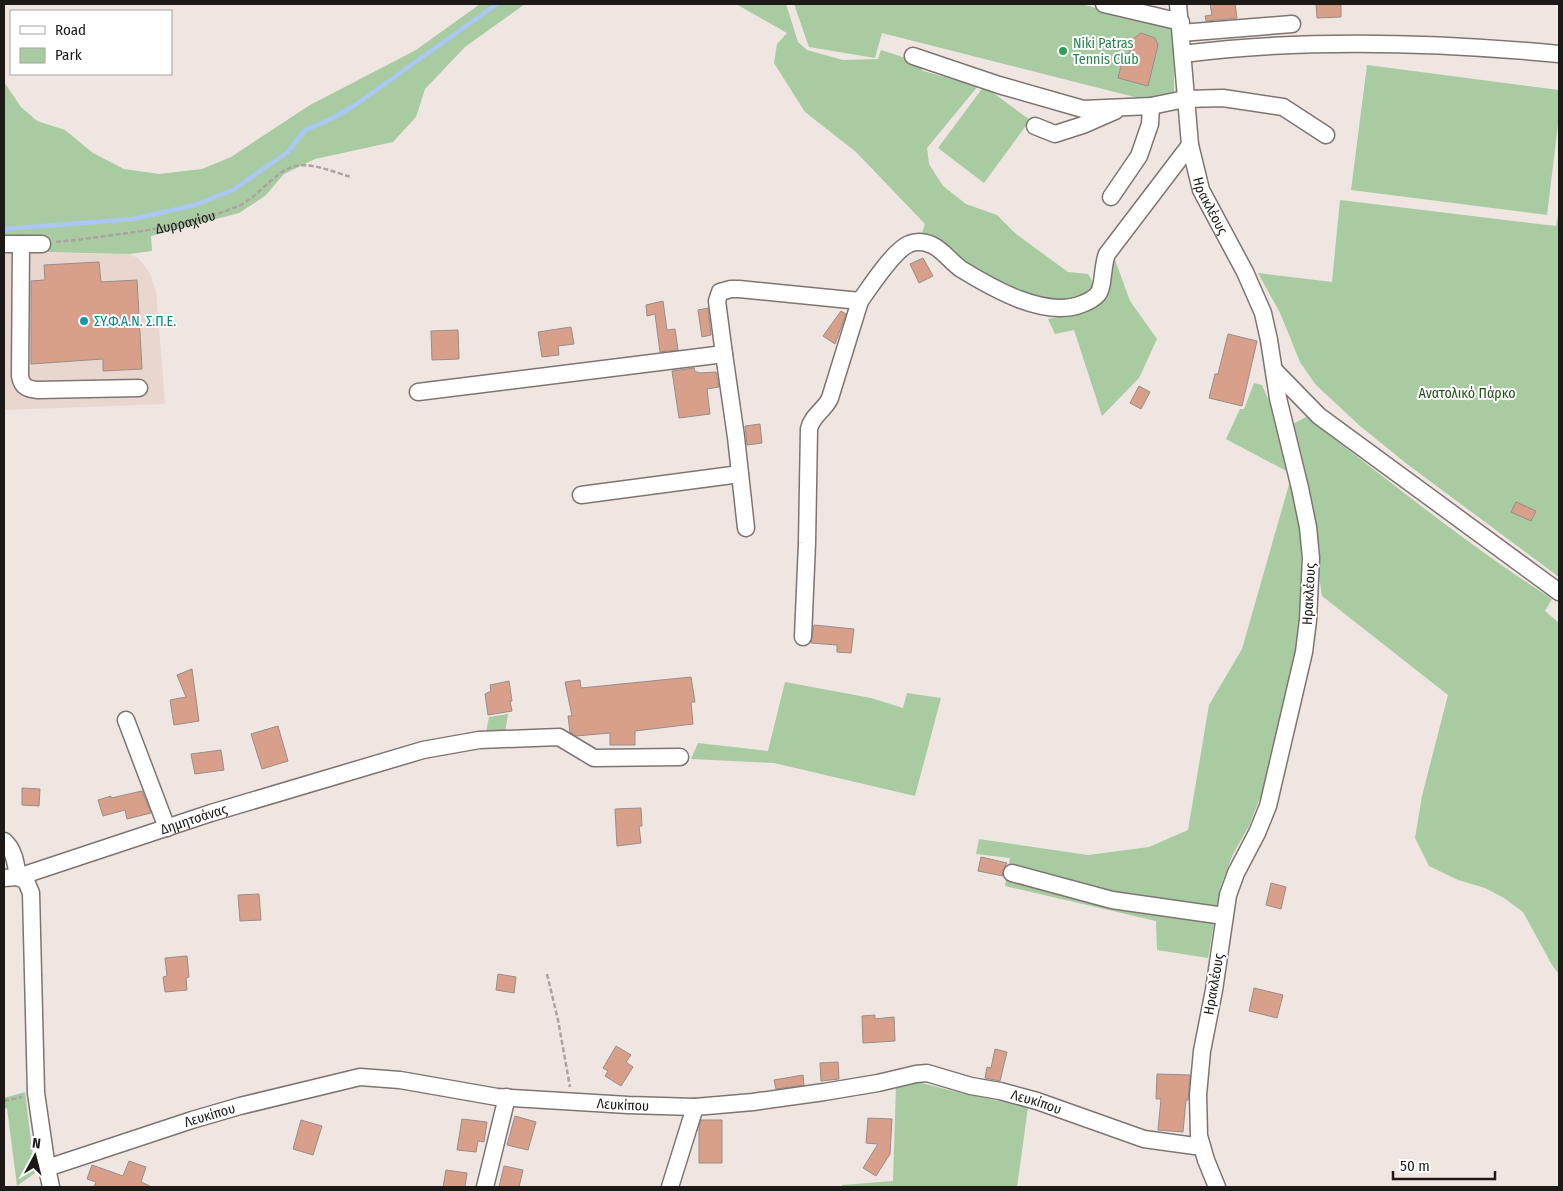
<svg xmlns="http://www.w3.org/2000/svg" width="1563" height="1191" font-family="'Fira Sans Condensed',sans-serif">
<rect width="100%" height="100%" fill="#efe5e1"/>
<!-- built -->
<path fill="#e8d6cf" d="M4 252 129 254 138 258 149 272 156 291 165 404 4 410Z"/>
<!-- green -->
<path fill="#a9cba2" d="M480 4H525L465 47 425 89 416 117 393 142 315 159 284 174 265 196 239 213 151 236 152 251 129 254 44 252V239H4V82L21 107 37 121 65 130 93 153 124 169 159 174 202 169 231 157 310 105 416 50Z
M736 4H786L798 42 807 50 843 60 878 59 881 50 915 61 923 71 978 86 927 148 929 164 943 186 966 204 997 215 1016 234 1068 272 1088 274C1101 291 1083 298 1070 305L1010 292 921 236 925 224 856 152 805 112 774 63 777 44 787 33Z
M794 4H1081L1171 28 1174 62V107L882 33 875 58 809 47Z
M1367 65 1559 90V116L1547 215 1351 190Z
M984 86 1030 120 984 183 938 148Z
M1340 200 1556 226 1559 210V577L1407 464 1360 426 1315 384 1300 362 1280 313 1258 273 1332 282Z
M1114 257 1130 301 1157 339 1139 378 1102 416 1074 330 1055 334 1048 319 1079 313 1098 300Z
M1254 383 1262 385 1279 424 1292 474 1300 521 1303 607 1301 637 1287 696 1262 793 1249 826 1233 854 1220 888 1208 958 1157 950 1156 921 1005 886 1010 858 976 854 979 839 1088 855 1149 847 1188 830 1209 705 1242 649 1292 474 1226 439 1240 409H1244Z
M1306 417C1387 479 1466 544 1552 599L1545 611 1559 623V974L1552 965 1523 912 1504 898 1485 888 1458 880 1429 866 1415 838 1422 796 1448 695 1322 596 1318 569 1320 551 1310 490 1293 424Z
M785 682 871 698 903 708 907 693 941 698 915 796 774 763 691 759 698 743 768 751Z
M508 714 505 732H486L489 717Z
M918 1082 957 1092 1028 1107 1017 1187H842V1185L893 1181 896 1085Z
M25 1092 35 1173 17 1186 7 1108 4 1109V1098Z"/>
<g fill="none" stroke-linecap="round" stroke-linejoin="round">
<!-- stream -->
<path stroke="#abc7f6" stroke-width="4.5" d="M4 229 133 219 195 205 233 190 288 152 305 130 333 118 355 105 497 4"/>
</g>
<!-- building -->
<path fill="#d8a08b" stroke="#978d8a" d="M1210 4H1235L1237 18 1206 21 1205 16 1212 15Z
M1316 4H1341V17L1317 18Z
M1141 33 1155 38 1158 45 1148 86 1118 78 1124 55 1129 53 1134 38Z
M923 258 933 276 919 283 910 264Z
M99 262 101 282 137 280 142 369 103 371V359L31 364V281L45 280 44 265Z
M663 301 667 330 675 329 678 350 660 352 655 314 647 316 646 305Z
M708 308 711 335 702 337 698 310Z
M841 311 846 314 835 344 823 336Z
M571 327 574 344 558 346 559 355 542 357 538 332Z
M458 330 459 359 432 360 431 331Z
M1228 334 1257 341 1242 406 1209 398 1215 374H1218Z
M694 368 695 372H698L699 373 716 372 719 387 707 389 710 414 679 418 672 371Z
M1139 386 1150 392 1141 409 1130 403Z
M760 424 762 443 747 445 745 426Z
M1516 502 1536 511 1531 521 1511 512Z
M814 625 854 629 851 653 837 652V645L811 643Z
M192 669 199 721 174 725 170 700 186 697 177 675Z
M691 677 695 702H691L693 724 635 731V745H610V733L576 736 570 732 568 716H572L565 682 580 680 581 688Z
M509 681 512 701H510L512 711 488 715 485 694 491 691 490 685Z
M278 726 288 761 262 769 251 734Z
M221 750 224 770 195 774 191 754Z
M22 788 40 789 39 806 22 805Z
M142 791 151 813 127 819 125 810 103 816 98 800 111 796V798Z
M641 808 642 826H639L641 843 617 846 615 809Z
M981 857 1007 863 1003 870V876L978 871Z
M1271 883 1286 887 1281 909 1266 905Z
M259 894 261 920 240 921 238 895Z
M187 956 189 977 186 978 187 990 165 992 163 977 167 976 165 958Z
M498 974 516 977 514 993 496 990Z
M1254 988 1283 995 1277 1018 1249 1011Z
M875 1015V1019L894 1017 895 1041 863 1043 862 1016Z
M616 1046 631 1055 626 1062 633 1067 621 1086 605 1076 608 1071 603 1068Z
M995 1049 1007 1052 1000 1081 985 1078 987 1067 991 1068Z
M838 1062 839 1079 821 1081 820 1063Z
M1157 1074 1190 1075 1188 1100H1186L1183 1132 1158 1130 1161 1099H1156Z
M803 1075 804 1085 776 1089 774 1080Z
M515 1116 536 1122 528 1150 507 1145Z
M868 1118 892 1119 890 1154 876 1176 863 1168 878 1144 866 1143Z
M462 1119 487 1122 484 1142 478 1141 476 1152 457 1150Z
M301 1120 322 1126 313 1155 293 1149Z
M701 1120H722V1163H699V1127Z
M129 1161 146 1167 141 1182 150 1186V1187H94L96 1182 87 1179 92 1165 123 1176Z
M504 1166 523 1170 519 1187H499Z
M446 1170 467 1173 465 1187H443Z"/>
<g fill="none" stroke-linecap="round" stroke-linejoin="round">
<!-- minor casing -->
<g stroke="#7e7572" stroke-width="19">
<g id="minor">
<path d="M1104 4 1181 22"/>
<path id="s2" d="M1178 4 1190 145 1201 190 1245 272 1263 313 1269 340 1278 398 1300 488 1308 527 1311 558 1308 620 1304 652 1268 806 1257 833 1236 873 1228 895 1214 990 1202 1051 1198 1095 1199 1136 1206 1160 1217 1187"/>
<path d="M1181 33 1292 24"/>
<path d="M1183 54C1307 38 1434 42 1559 54"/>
<path d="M913 56 999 85 1083 109 1151 106 1185 99 1223 98 1283 107 1326 135"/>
<path d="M1035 126 1055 134 1083 125 1115 111"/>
<path d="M1111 197 1139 156 1150 124 1151 106"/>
<path d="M4 244H42"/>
<path d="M21 244 20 376C22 387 27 389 38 390L139 388"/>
<path d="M724 354 736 437 746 528"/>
<path d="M1274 370 1319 416 1559 592"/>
<path d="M418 392 724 354 717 301 720 292 731 289H739L860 301C870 287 894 250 909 244 916 241 925 242 932 245 943 250 951 262 961 269 992 288 1045 319 1082 304 1087 302 1094 299 1098 294 1104 286 1102 266 1107 254L1190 145"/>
<path d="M581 495 740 474"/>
<path d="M803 637 807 543 809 429C812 415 825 410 830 398L860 301"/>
<path d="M126 720 167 828"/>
<path d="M4 841C14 849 16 864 18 877"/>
<path d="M1012 873 1112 900 1224 916"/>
<path d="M18 877 26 881 31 893 36 1093 47 1168 51 1187"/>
<path id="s3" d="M4 878 18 877 211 813 423 750 479 740 559 737 594 758 680 757"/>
<path id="s4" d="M47 1168 192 1120 240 1106 360 1077 400 1080 497 1097 628 1105 695 1107 753 1102 824 1092 878 1083 916 1074 927 1073 971 1086 1000 1091 1037 1101 1144 1139 1202 1147"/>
<path d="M485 1187 507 1097"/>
<path d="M670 1187 695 1107"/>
</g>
</g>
<!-- path -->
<g stroke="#aaa39f" stroke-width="2.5" stroke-dasharray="5 2.5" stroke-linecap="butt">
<path id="s1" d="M56 242C80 240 104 236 128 233 165 228 201 221 236 207 257 199 273 173 292 167 310 161 333 172 351 177"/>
<path d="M547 974 558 1020 570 1087"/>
<path d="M4 1101 22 1097"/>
</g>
<!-- minor -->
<use href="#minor" stroke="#fff" stroke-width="16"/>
</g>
<!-- markers -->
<circle fill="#2e9e5b" stroke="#fff" stroke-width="2" cx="1063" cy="51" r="5"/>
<circle fill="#0f9aa8" stroke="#fff" stroke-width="2" cx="84" cy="321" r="5"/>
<g text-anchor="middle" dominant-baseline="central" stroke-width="4" stroke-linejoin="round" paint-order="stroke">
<!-- leisure labels -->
<g font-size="14" fill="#27864d" stroke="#fff" text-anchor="start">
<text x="1073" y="43">Niki Patras<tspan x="1073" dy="16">Tennis Club</tspan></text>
</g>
<!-- street labels -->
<g font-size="14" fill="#1c1917" stroke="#fff">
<text stroke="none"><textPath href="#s2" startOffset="206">Ηρακλέους</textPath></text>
<text stroke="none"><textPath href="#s1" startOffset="131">Δυρραχίου</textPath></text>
<text transform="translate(1309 594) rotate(-87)">Ηρακλέους</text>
<text stroke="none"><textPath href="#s3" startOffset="199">Δημητσάνας</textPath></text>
<text transform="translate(1214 984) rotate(-80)">Ηρακλέους</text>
<text stroke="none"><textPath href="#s4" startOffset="1011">Λευκίπου</textPath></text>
<text stroke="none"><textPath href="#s4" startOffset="591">Λευκίπου</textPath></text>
<text stroke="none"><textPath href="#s4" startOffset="171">Λευκίπου</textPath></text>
</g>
<!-- culture labels -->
<g font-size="14" fill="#0d838f" stroke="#fff" text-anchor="start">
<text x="94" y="321">ΣΥ.Φ.Α.Ν. Σ.Π.Ε.</text>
</g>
<!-- park labels -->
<g font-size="14" fill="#215115" stroke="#fff">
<text x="1467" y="393">Ανατολικό Πάρκο</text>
</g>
</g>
<!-- border -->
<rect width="1563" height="1191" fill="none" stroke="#1c1917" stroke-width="10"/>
<!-- legend -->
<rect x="10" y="10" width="162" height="65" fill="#ffffff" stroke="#a4a3a2"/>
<rect x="20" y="26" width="25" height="8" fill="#ffffff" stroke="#a4a3a2"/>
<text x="55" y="35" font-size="15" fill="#1c1917">Road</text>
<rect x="20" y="48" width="25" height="15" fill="#a9cba2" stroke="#a4a3a2"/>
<text x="55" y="60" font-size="15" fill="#1c1917">Park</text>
<!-- north arrow -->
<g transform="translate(35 1156) rotate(7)" stroke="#ffffff" stroke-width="4" paint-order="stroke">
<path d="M0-4L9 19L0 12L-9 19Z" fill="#1c1917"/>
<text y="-8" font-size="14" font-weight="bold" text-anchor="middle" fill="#1c1917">N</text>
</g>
<!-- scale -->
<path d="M1393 1171v8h102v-8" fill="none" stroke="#1c1917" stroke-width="2.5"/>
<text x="1400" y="1171" font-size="15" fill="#1c1917" stroke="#ffffff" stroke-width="4" paint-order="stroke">50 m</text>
</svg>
